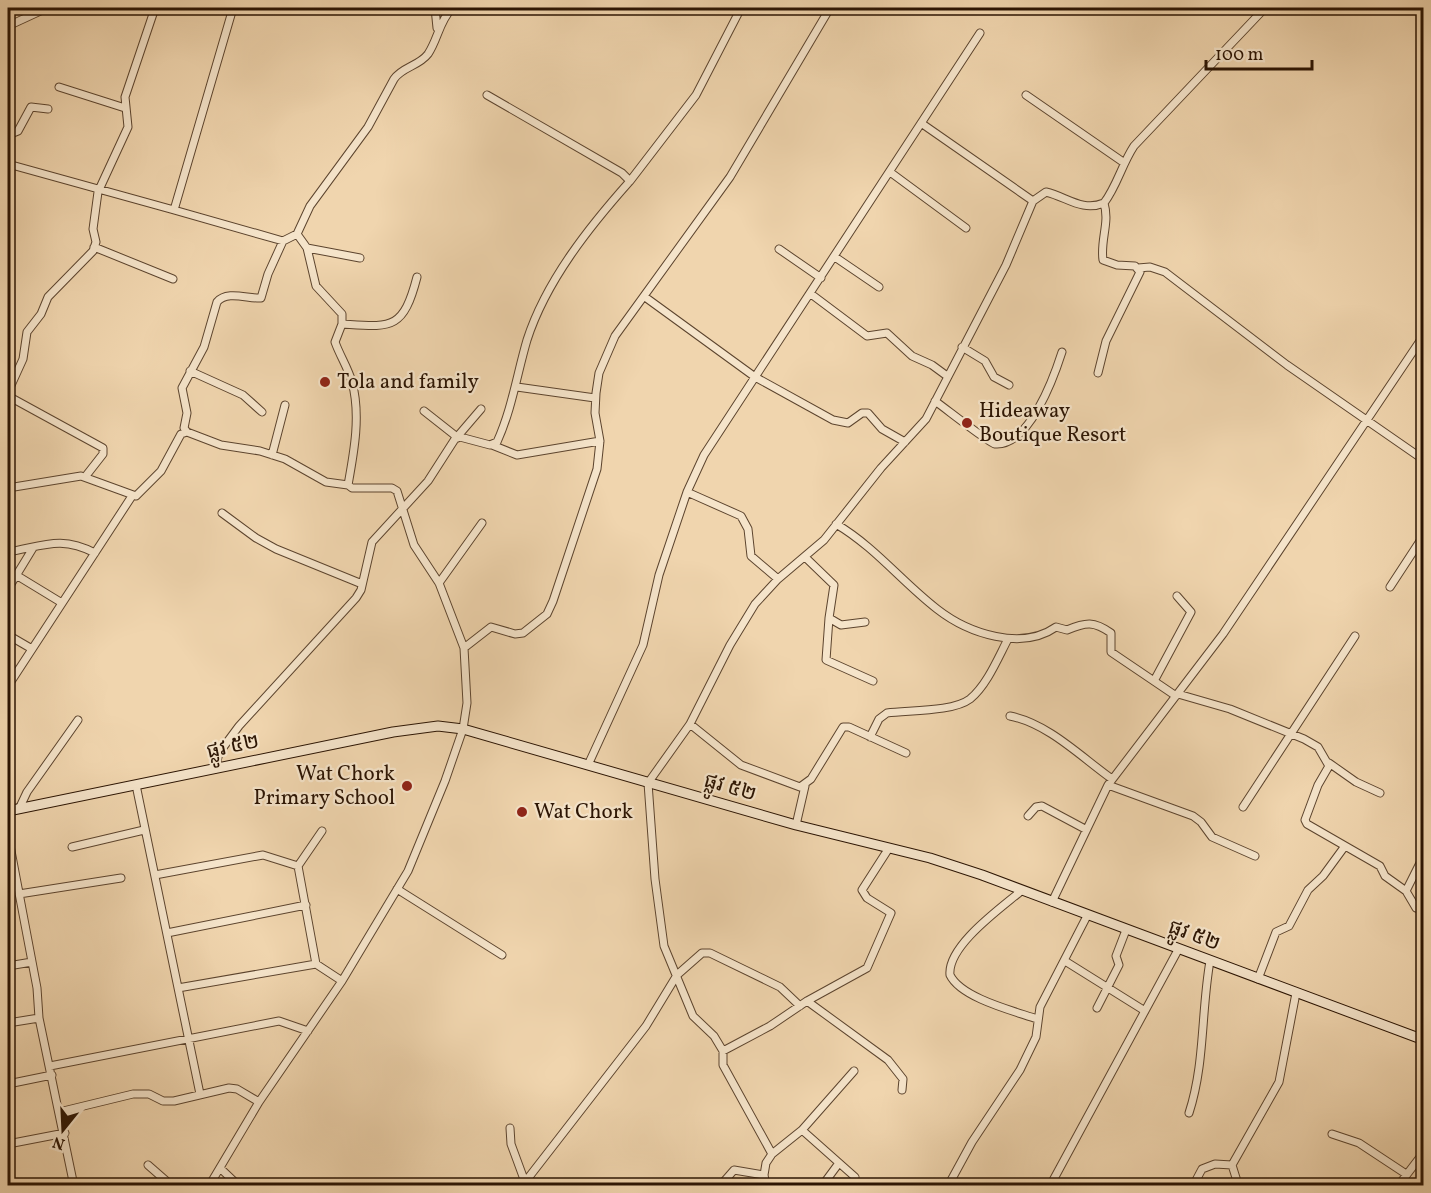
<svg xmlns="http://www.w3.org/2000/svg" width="1431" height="1193" font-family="Vollkorn,'Noto Sans Khmer',serif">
<rect width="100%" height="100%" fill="#f0d5ae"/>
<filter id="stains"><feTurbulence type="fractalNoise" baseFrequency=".00333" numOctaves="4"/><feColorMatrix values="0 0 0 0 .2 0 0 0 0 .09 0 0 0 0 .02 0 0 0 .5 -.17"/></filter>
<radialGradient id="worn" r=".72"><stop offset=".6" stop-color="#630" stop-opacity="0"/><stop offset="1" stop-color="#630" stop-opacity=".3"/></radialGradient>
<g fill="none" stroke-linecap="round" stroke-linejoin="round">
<!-- street casing -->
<g stroke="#5c442e" stroke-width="9">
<path id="street" d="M435 8 437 28
M8 26 47 8
M59 87 125 108
M1026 95 1123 162
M921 123 1033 201
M8 135 18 131 31 107 48 109
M8 164 174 210 233 8
M890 172 966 228
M630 181 696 95 741 8
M174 210 283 241 297 234
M94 247 173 279
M307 248 360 258
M779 249 821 278
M835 257 879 287
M1138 268 1150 267 1165 272 1287 365 1424 460
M811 294 867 336 887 333 912 356 932 365 947 376
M645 297 755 377 833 420 848 423 862 413H868L882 429 905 442
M342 324C391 327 403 331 417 277
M962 347 985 361 994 377 1009 385
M190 371 243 395 262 412
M1098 373 1106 341 1140 272 1135 266 1117 265 1103 260C1100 240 1110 223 1104 203
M517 387 595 398
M8 392 23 359 27 332 41 314 48 297 93 251 96 242 93 229 98 192 128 127 125 97 155 8
M8 396 103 448V454L85 477
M935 401C945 408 989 443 995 444 1029 447 1054 377 1062 352
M424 411 457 437 481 409
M187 432 184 428 187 413 182 388 204 347 217 302C227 290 248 299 261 298L268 274 283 241
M492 445 517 455 600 441
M272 455 285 405
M8 488 81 476 136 496 161 471 181 434 187 432 221 445 260 451 285 459 326 482 348 485
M687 492 741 516 748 529 751 556 778 579
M222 513 256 538 276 549 362 584
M836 524C875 547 902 582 937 609 969 634 1022 651 1056 627L1067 630C1086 622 1094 621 1111 633V652L1176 696
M8 552C43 546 61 535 95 553
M805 557 834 585 829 618 841 625 865 622
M16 575 62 603
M439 583 482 523
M1390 587 1424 535
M8 589 33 548
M829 618 826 660 873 681
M8 635 32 649
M464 648 491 627 515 634 523 633 547 614 553 601 597 469 600 441 595 413 596 393 599 373 615 336 730 177 830 8
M1154 681 1191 612 1177 596
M8 686 132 496
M1178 694 1230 709 1304 739 1318 747 1329 766 1318 785 1305 820 1307 824 1380 866 1385 876 1406 891 1416 908 1424 911
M1010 716C1049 724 1081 757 1112 779
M690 724 741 765 800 787 811 779 843 727H849L906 753
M870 737 879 719 887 713C908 710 953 712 970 699 987 685 998 658 1008 639
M1329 763 1356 782 1380 793
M588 765 643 645 659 575 687 492 704 455 980 33
M215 769 219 753 239 726 356 598 361 590 372 542 428 481 455 439 460 437 490 445 497 442C512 409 517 374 527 340 546 281 589 227 630 181L622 173 487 95
M136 785 200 1094
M1108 785 1193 816 1201 822 1212 837 1255 856
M1243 807 1355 636
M19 809 27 792 78 720
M1028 816 1036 807 1042 806 1085 829
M796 825 805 786
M8 835 37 988 39 1018 74 1186
M72 847 144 830
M155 875 263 855 298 866
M397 889 502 955
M1021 891C1001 908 947 946 950 975 961 998 1014 1011 1037 1019
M1406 891 1424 855
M19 894 121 878
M1052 902 1108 785 1223 634 1424 335
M167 933 306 905
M1065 961 1145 1011
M316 964 298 866 322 831
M8 966 32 962
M1258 979 1276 932 1289 926 1308 890 1323 876 1345 846
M178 988 316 964 342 981
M807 1001 888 1060 903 1079 902 1090
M1097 1008 1119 965 1116 956 1126 930
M8 1023 39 1018
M723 1051 770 1026 807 1001 867 968 891 913 867 898 862 890 889 848
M50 1066 279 1021 308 1031
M8 1084 52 1075
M59 1112 133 1094H149L163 1101H174L229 1088 237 1089 259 1102
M1189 1113C1205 1064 1201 1012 1210 961
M510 1128 511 1144 525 1182
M802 1130 855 1177
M1332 1134 1359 1143 1406 1174
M8 1144 65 1133
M772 1154 802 1130 854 1071
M148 1165 172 1186
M1232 1165 1279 1082 1296 993
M220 1168 239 1186
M764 1175 766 1186
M209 1186 259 1102 342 981 408 871 445 781 463 729 467 703 464 648 439 583 414 545 397 491 392 488H352L348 485C354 452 361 415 352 382 348 368 340 356 335 342L342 324V314L316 286 307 248 297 234 310 206 368 127 394 79C402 67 419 66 428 54 438 39 439 22 452 8
M522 1186 646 1026 677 975 702 953H710L780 987 800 1006
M720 1186 734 1170 764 1175 766 1163 772 1154 723 1065V1051L714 1036 693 1016 664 946 655 879 648 783 690 724 730 645 755 604 778 579 824 540 881 468 926 419 1006 265 1033 201 1046 192C1067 197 1082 212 1104 203 1117 186 1122 164 1134 146L1265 8
M822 1186 839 1163
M948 1186 972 1142 1020 1070 1036 1037 1040 1007 1087 916
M1050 1186 1178 950
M1193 1186 1202 1169 1215 1164 1232 1165 1237 1181 1235 1186
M1398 1186 1424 1152"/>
</g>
<!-- secondary casing -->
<g stroke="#2b1403" stroke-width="11">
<path id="secondary" d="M8 811 393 732 438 726 463 729 796 825 930 858 982 875 1424 1040"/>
</g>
<!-- street -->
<use href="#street" stroke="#f5e4ca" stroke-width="7"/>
<!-- secondary -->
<use href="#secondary" stroke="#f5e4ca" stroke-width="9"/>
</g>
<!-- markers -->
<g fill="#8f2418" stroke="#f5e4ca" stroke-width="2">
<circle cx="325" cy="382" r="6"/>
<circle cx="967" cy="423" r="6"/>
<circle cx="407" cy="786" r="6"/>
<circle cx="522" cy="812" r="6"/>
</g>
<g text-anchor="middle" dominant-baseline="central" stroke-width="4.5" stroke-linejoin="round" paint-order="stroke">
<!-- poi labels -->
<g font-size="21" fill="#2b1403" stroke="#f5e4ca" text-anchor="start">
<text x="337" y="382">Tola and family</text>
<text x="979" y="411">Hideaway<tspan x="979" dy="24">Boutique Resort</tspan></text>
<text x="395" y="774" text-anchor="end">Wat Chork<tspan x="395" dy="24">Primary School</tspan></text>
<text x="534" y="812">Wat Chork</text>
</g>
<!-- street labels -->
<g font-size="21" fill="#2b1403" stroke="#f5e4ca">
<text transform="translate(233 747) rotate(-12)">ផ្លូវ ៥២</text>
<text transform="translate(730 788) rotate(16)">ផ្លូវ ៥២</text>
<text transform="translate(1194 936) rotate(20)">ផ្លូវ ៥២</text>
</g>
</g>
<!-- margin -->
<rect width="1431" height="1193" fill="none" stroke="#f0d5ae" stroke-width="30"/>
<rect x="9" y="9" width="1413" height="1175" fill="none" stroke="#2b1403" stroke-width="3"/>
<rect x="15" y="15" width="1401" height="1163" fill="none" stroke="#2b1403" stroke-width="1.5"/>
<!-- north arrow -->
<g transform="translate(63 1130) rotate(198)" stroke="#f5e4ca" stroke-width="4.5" paint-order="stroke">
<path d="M0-4.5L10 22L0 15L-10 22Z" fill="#2b1403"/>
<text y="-9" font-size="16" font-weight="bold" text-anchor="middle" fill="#2b1403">N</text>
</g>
<!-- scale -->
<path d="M1206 60v9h106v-9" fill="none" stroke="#2b1403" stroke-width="3"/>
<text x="1215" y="60" font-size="18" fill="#2b1403" stroke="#f5e4ca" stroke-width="4.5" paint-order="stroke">100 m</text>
<rect width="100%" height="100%" filter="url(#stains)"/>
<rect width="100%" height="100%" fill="url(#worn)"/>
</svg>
